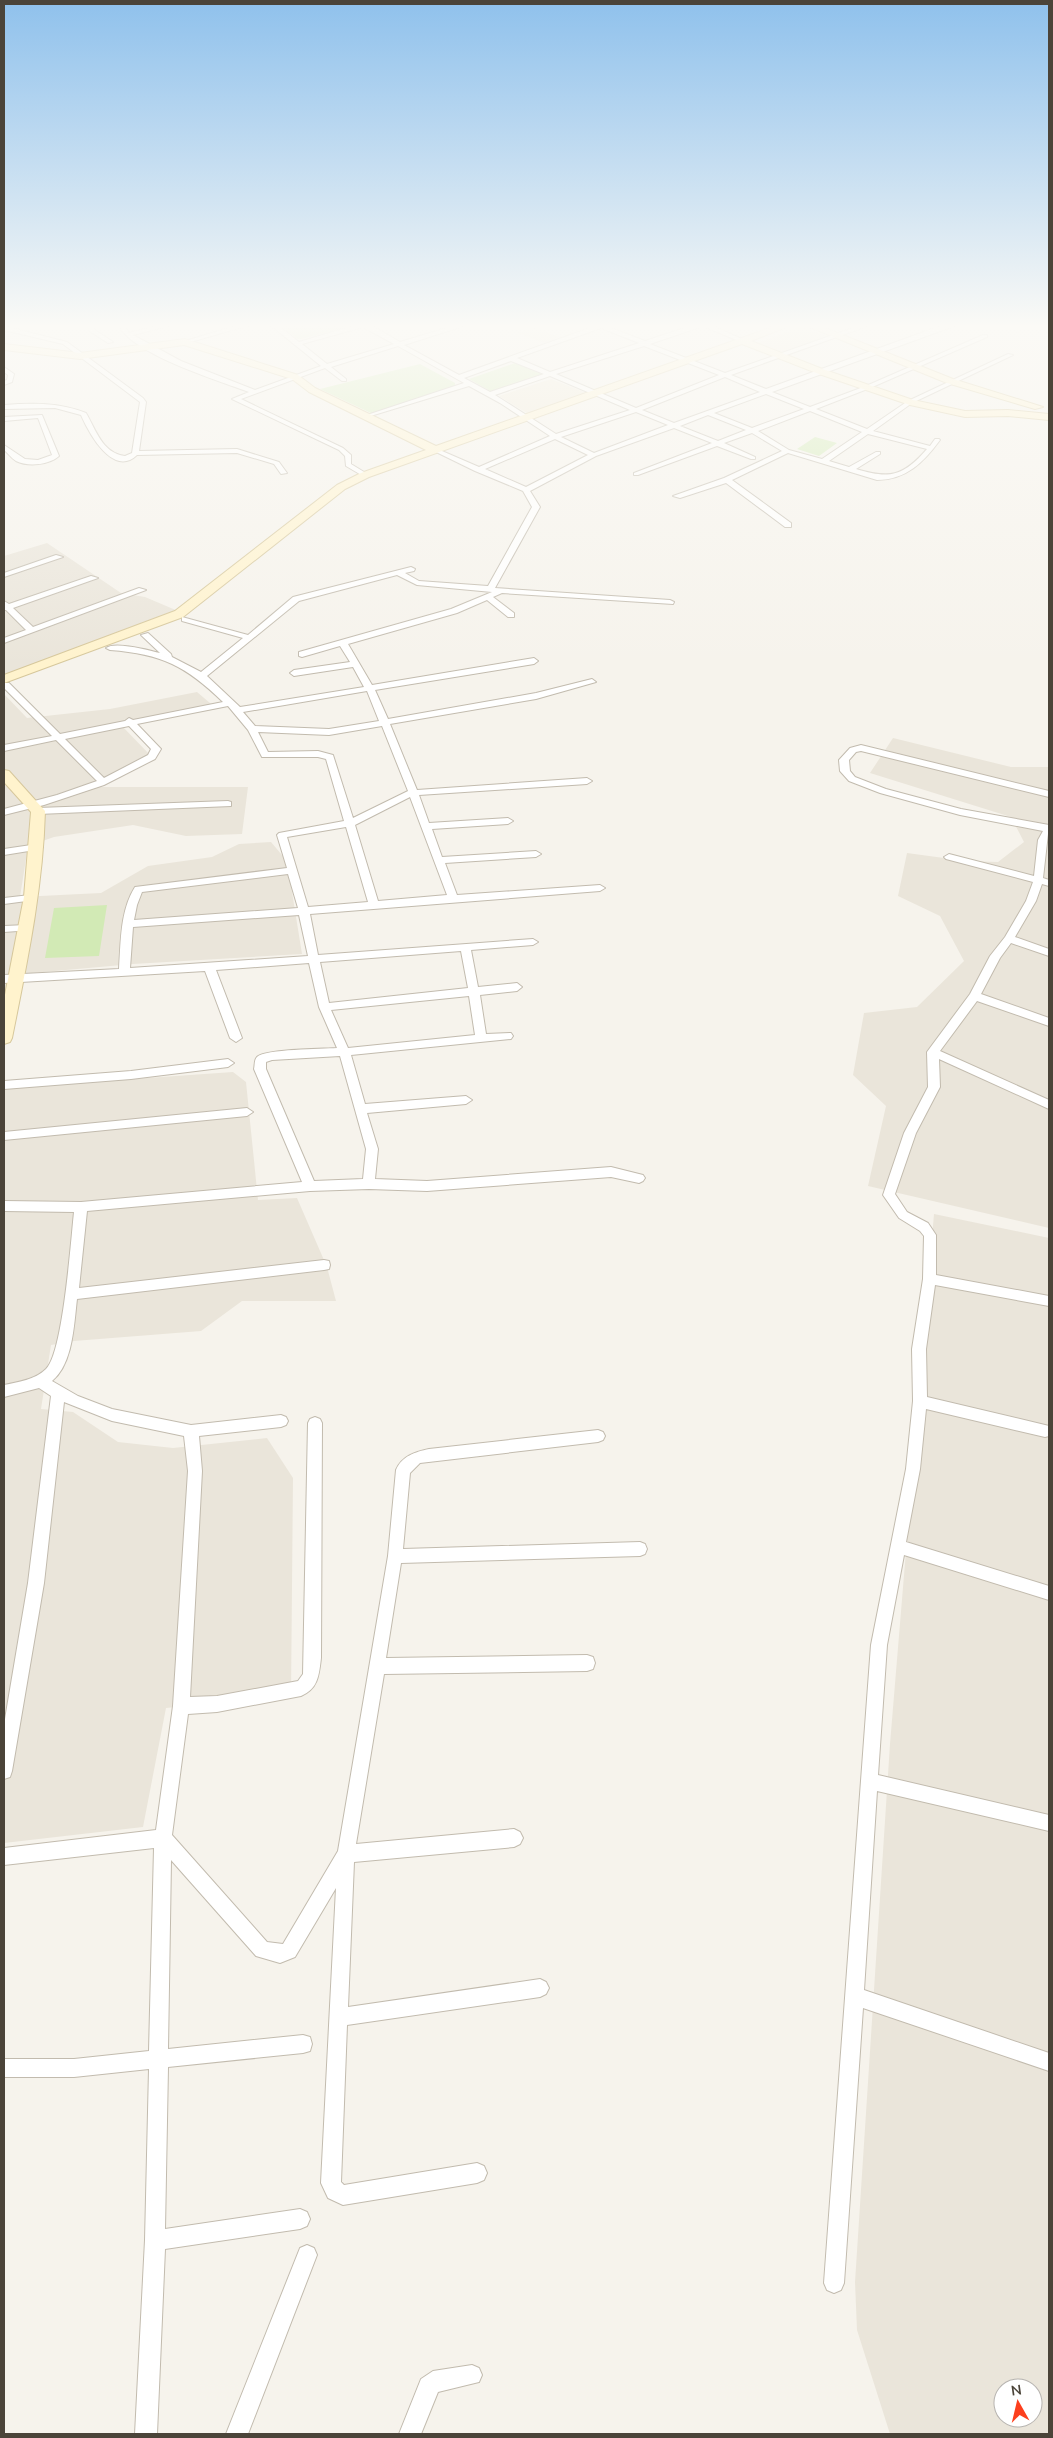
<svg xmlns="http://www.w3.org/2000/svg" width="1053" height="2438" font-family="Mulish,sans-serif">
<rect width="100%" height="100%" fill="#f6f3ec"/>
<!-- residential -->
<path fill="#eae5da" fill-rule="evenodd" d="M47 543 121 593 145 597 178 611 4 676V556Z
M197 692 217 709 121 725 152 757 85 787H248L242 834 186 836 133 825 54 837 28 846 20 897 101 893 148 866 212 857 239 844 271 842 287 861 302 954 133 964 10 975 4 1001V694L27 718 110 709Z
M893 738 1011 767H1049V1228L868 1186 886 1106 853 1075 864 1013 917 1007 964 961 940 916 898 896 907 853 966 861 998 862 1024 842 1011 817 870 773Z
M233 1072 246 1082 258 1200 297 1198 327 1267 336 1301H242L201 1331 74 1341 51 1345 41 1409 73 1412 118 1442 173 1448 267 1438 293 1478 291 1695 166 1708 143 1827 4 1843V1088Z
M934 1214 1049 1238V2434H890L857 2330 855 2282 890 1744ZM1003 2388H1033V2418H1003Z"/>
<!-- education -->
<path fill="#efe8d6" d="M534 327 559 337 544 343 518 333Z
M801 327 830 337 784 354 757 343Z
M551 379 589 394 530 415 499 396Z"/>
<!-- green -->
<path fill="#d2eab5" d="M279 324H348L351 326 301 339H297Z
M515 363 545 375 492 392 469 379Z
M420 364 455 383V387L373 414 320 389Z
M815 437 837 443 819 456 797 449Z
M107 905 99 956 45 958 54 908Z"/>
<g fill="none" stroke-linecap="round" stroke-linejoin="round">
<!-- street casing -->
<g stroke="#c2bbae" stroke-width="2">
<path id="street" d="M85 324H91L95 330 113 342 108 343 91 332Z
M118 324H124L129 333 164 324H176L133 335 181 361 255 390 321 366 269 324H276L299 342 359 324H369L400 342 460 324H470L404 345 459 375 595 326 592 324H606V326L645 341 697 324H709L746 341 741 342 703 326 650 344 725 373 864 324H873L731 375 766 389 932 329 949 324H960L772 392 810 407 866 386 983 335H987V337L870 388 816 409 867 429 908 401 1008 354 1013 355 912 403 873 431 930 446 935 439H939L940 440C924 462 906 480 877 480L788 453 732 480 791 523V527H785L726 483 680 498 673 496 724 478 782 451 752 433 724 443 755 457V459H751L717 446 638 475H634V473L712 443 674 428 596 456 530 491 540 507 495 588 670 600 674 602 673 604 502 593 493 597 514 613V617H508L487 600 457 613 348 644 372 685 534 658 538 661 534 664 375 690 388 719 536 693 592 679 596 682 536 699 390 724 417 790 587 778 592 781 587 784 419 795 429 823 508 818 513 821 508 824 432 829 442 857 536 851 541 854 536 857 445 863 457 895 600 885 605 888 600 891 310 914 318 955 533 939 538 942 533 945 471 950 478 987 517 983 522 987 517 991 480 995 486 1034 511 1033 513 1036 511 1039 351 1055 365 1104 466 1096 472 1100 466 1104 367 1113 378 1149 375 1179 427 1181 611 1167 643 1175 645 1178 643 1181 639 1183 611 1177 427 1191 369 1189 310 1191 87 1211 79 1288 324 1260 329 1261 330 1265 329 1269 324 1270 77 1299C74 1324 73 1364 52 1381L78 1396 112 1409 191 1425 281 1415 286 1417 288 1421 286 1425 281 1427 199 1436 202 1471 190 1697 217 1696 298 1681 303 1674 308 1423 310 1419 315 1417 320 1419 322 1423 321 1658C319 1675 318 1689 301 1696L217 1712 188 1714 172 1835 267 1942 283 1944 338 1851 388 1556 396 1470C402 1456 415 1452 429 1449L598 1430 603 1432 605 1436 603 1440 598 1442 420 1463 410 1473 403 1549 640 1542 645 1544 647 1549 645 1554 640 1556 401 1563 386 1658 587 1655 593 1657 595 1663 593 1669 587 1671 384 1674 356 1844 514 1829 520 1832 523 1838 520 1844 514 1847 354 1862 348 2007 540 1979 546 1982 549 1988 546 1994 540 1997 347 2025 341 2182 344 2185 477 2163 484 2166 487 2173 484 2180 477 2183 343 2205 328 2198 321 2183 336 1888 295 1957 280 1963 256 1956 171 1860 168 2049 303 2035 310 2037 312 2044 310 2051 303 2053 168 2067 165 2229 300 2209 307 2212 310 2219 307 2226 300 2229 165 2249 157 2434H135L145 2240 149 2069 74 2077H4V2059H74L149 2051 154 1848 4 1865V1848L156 1830 173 1706 188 1471 184 1436 112 1421 64 1402 44 1583 12 1771 10 1777 4 1779V1725L28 1583 51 1396 39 1388 4 1397V1385C18 1382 35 1380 46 1369 63 1353 71 1240 74 1212L4 1211V1201L81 1202 302 1182 254 1069C255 1066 254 1060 257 1057 265 1049 322 1049 337 1048L319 1007 309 963 216 970 242 1038 236 1042 230 1038 205 971 4 983V975L119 969C121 941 120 911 135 887L287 868 277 835 279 833 344 821 326 759 318 757H262L248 730 228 706 137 724 161 749 155 759 104 785 44 805 4 815V809L57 795 97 781 56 740 4 751V745L52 736 4 688V683H9L60 734 125 721 129 718 133 720 223 702C186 666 162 654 110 650L106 648C115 641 148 650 160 653L141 635 148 633 171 654 172 657 201 672 243 638 182 621V617L248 635 293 597 411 567 415 569 414 571 405 573 419 581 488 586 532 507 523 491 475 471 430 449 435 448 479 467 550 436 500 403 469 386 364 418V416L464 383 398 346 331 367 346 379V381H342L325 368 241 399 343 448 351 455V464L369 475 363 476 346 466 345 456 339 450 232 399 249 392C217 380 131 354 118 324ZM363 327 394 344 327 364 302 344ZM601 328 639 343 550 372 517 358ZM644 346 719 375 636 408 556 374ZM511 361 544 374 490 392 464 378ZM550 376 630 410 556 434 495 395ZM725 377 760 392 674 423 642 410ZM766 394 804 409 752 428 714 413ZM810 411 862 432 822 459 789 450 758 431ZM636 412 668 425 594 453 561 437ZM708 415 746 430 718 441 680 426ZM868 434 927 449C903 477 889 479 856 469L880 454V452H876L849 467 829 461ZM555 439 588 455 526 487 485 469ZM397 575 417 585 492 592 451 609 299 652V656L302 657 340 646 350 662 294 670 290 673 294 676 353 667 364 687 240 707 207 676 299 601ZM367 691 379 721 329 729 255 726 243 712ZM129 726 151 749 148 755 104 778 65 739ZM382 726 408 791 353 818 333 755 318 751 268 752 258 732 329 735ZM410 797 447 895 378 901 355 825ZM346 827 368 902 308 907 287 837ZM288 874 298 908 134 920 137 905 142 892ZM299 915 308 956 130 968 133 927ZM461 951 468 988 329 1003 320 962ZM469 996 475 1035 348 1048 331 1010ZM340 1056 366 1149 363 1179 314 1181 266 1069V1062L272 1060Z
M242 324H253L187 343 182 342Z
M4 326 67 342 143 398 146 402 139 451 237 449 279 462 287 473 281 474 274 464 237 453 137 455C113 478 89 433 81 415L55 408 4 409V405C32 403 59 402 86 413 96 430 102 453 125 456L132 453 140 402 63 344 4 330Z
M4 367 14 374 12 382 4 385V381L7 380 8 375 4 372Z
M42 415 59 456C49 465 28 467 16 461 11 458 8 453 4 450V445L25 459 38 460 52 455 38 418 4 421V417Z
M56 555 63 557 4 577V573Z
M91 576 98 578 13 608 33 627 139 588 146 590 4 643V638L26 630 6 610H4V601L9 604Z
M861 745 1049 791V797L861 751 856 752 849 760 850 771 855 777 886 789 961 809 1049 825 1043 878 1049 880V886L1042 884 1036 901 1015 937 1049 949V956L1011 943 1000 958 981 994 1049 1018V1026L977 1001 940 1051 1049 1100V1109L939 1059 940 1087 916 1133 895 1194 907 1212 928 1223 936 1235V1275L1049 1296V1306L935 1285 926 1349 927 1397 1045 1425 1049 1426V1436L1045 1437 926 1409 920 1469 906 1542 1049 1586V1600L904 1555 887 1645 878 1775 1049 1815V1831L877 1791 864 1990 1049 2053V2071L863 2008 844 2283 841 2290 834 2293 827 2290 824 2283 871 1645 906 1469 913 1401 912 1349 923 1279 924 1236 920 1231 899 1218 883 1195 904 1133 928 1087 927 1052 970 994 990 956 1005 937 1026 901 1033 882 946 859 944 857 949 854 1034 876 1038 840 1043 831 960 815 880 793 849 781 840 771 839 760 850 748Z
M228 801 231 802V806L38 814 33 811 38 808Z
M38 844 43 847 41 849 4 855V849Z
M30 895 35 898 34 900 4 904V898Z
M27 925 31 926V930L4 932V926Z
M228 1059 234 1063 228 1067 131 1079 4 1089V1081L131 1071Z
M247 1108 253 1112 247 1116 4 1140V1132Z
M307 2245 314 2248 317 2255 248 2434H226L300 2248Z
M472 2365 479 2368 482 2375 479 2382 438 2392 421 2434H399L421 2379 433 2371Z"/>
</g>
<!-- secondary casing -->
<g stroke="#d6c79b" stroke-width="2">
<path id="secondary" d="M781 324H794L751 341 825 370 913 400 965 411 1008 410 1049 414V420L1008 416 965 417 910 405 819 374 742 344 369 477 345 489 183 617 4 683V675L175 611 337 485 361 473 426 450 309 392 292 379 184 345 80 359 4 350V344L80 353 185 339 298 375 315 388 436 446Z
M802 324H815L953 379 1043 407 1035 409 947 383Z
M4 770 9 771 45 811C43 888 27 963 12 1038L10 1042 4 1044V1000L24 897 31 812 4 782Z"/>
</g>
<!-- street -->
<use href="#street" fill="#fff" fill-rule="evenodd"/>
<!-- secondary -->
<use href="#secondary" fill="#fff3cd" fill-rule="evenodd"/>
</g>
<!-- sky -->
<linearGradient id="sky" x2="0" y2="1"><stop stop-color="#8fc1ec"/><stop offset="0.49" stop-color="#fbfaf6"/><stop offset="1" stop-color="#fbfaf6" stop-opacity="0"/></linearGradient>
<rect width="1053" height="666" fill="url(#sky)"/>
<!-- border -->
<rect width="1053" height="2438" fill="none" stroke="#4b4439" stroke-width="10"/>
<!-- north arrow -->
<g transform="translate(1018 2403) rotate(352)"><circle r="24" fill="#ffffff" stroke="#b7b4b0"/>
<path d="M0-4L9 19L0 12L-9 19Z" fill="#fc3f1d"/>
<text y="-8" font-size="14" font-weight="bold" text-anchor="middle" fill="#4b4439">N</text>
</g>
</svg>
